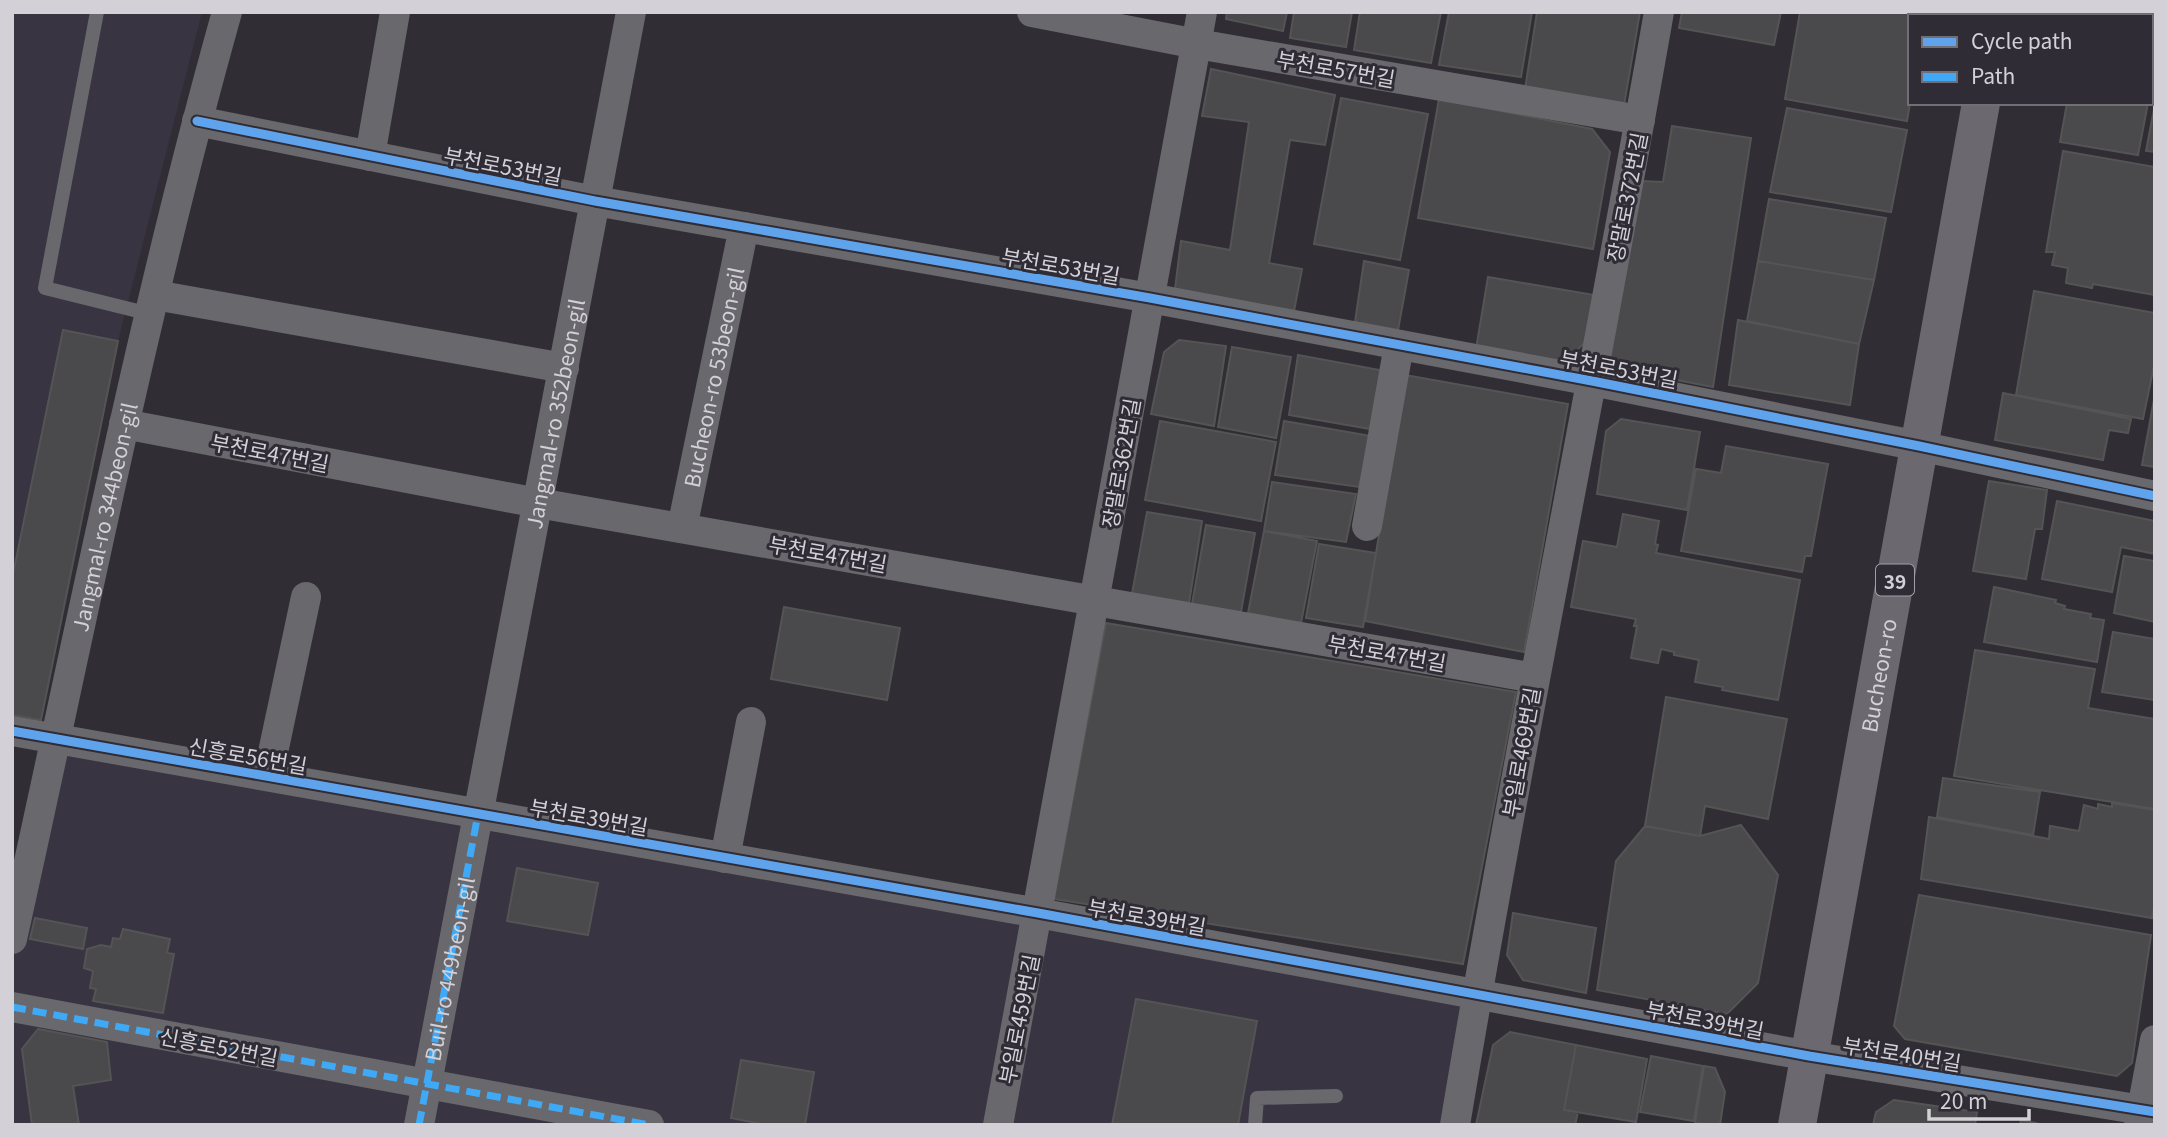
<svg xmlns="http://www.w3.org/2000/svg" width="2167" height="1137" font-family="Georgia,'Noto Sans KR',serif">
<rect width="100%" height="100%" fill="#302e34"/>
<!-- built -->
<path fill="#383442" d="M12 12H202L118 341 41 720 12 715Z
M57 739 1471 997 1449 1125H14L12 939Z"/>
<!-- building -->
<path fill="#4a494b" stroke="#555455" stroke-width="2" d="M1227 12H1287L1283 31 1226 19Z
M1294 12H1352L1346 47 1290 38Z
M1360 12H1441L1431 63 1354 50Z
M1449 12H1532L1521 77 1439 65Z
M1537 12H1640L1624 105 1525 89Z
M1682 12H1781L1774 45 1679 28Z
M1800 12H1929L1928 16H1910V103L1907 121 1785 99Z
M2084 12H2155V63L2151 83V16H2083Z
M1211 69 1335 95 1325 145 1290 140 1269 263 1302 269 1294 311 1175 289 1181 241 1230 250 1249 122 1202 116Z
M1341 98 1428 114 1400 260 1314 244Z
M1439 99 1592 129 1610 152 1593 249 1418 218Z
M2067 103H2148L2138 155 2060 142Z
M2155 104V152L2146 151Z
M1787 108 1907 130 1891 212 1770 192Z
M1672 126 1751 138 1713 387 1609 367 1642 181 1663 182Z
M2063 151 2155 167V295L2093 284 2092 288 2066 283 2068 268 2052 265 2055 252H2046Z
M1769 199 1886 218 1874 280 1758 261Z
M1364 261 1409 270 1398 330 1355 322Z
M1758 261 1874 280 1859 344 1747 321Z
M1488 277 1594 295 1587 341 1561 364 1476 349Z
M2034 291 2155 313V361L2143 419 2016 395Z
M1738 320 1859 344 1850 405 1729 385Z
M63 330 118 341 41 720 12 715V579Z
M1179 340 1226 346 1214 426 1151 414 1164 352Z
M1232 347 1291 357 1276 438 1218 427Z
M1298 355 1385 371 1376 430 1289 415Z
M1405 375 1568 404 1524 652 1365 621Z
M2003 393 2131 419 2128 433 2109 430 2103 460 1995 440Z
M2155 394V467L2142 465Z
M1621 419 1700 432 1687 510 1597 494 1606 431Z
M1160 421 1276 442 1261 521 1145 500Z
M1284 421 1371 436 1359 487 1275 475Z
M1726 446 1828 464 1811 556H1805L1802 572 1681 551 1696 469 1721 473Z
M1989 481 2047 490 2042 529H2035L2026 579 1973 571Z
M1272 482 1356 494 1346 542 1264 531Z
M2057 501 2155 521V554L2121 547 2112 592 2042 579Z
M1147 512 1202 521 1189 603 1132 594Z
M1623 514 1659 521 1655 544 1658 545 1656 553 1800 580 1778 700 1722 690 1723 687 1695 682 1699 660 1674 655V652L1661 649 1658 663 1631 658 1637 626H1634L1636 619 1571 607 1583 541 1617 547Z
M1206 525 1255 533 1241 612 1192 604Z
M1264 531 1317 541 1301 623 1248 613Z
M1319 544 1376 553 1363 627 1306 618Z
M2124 556 2155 561V622L2114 613Z
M1994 587 2056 600 2055 603 2065 606 2064 609 2091 614 2090 618 2104 620 2097 662 1984 642Z
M784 607 900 628 887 700 771 679Z
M1106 623 1516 692 1463 964 1054 899Z
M2113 632 2155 639V700L2102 692Z
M1975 650 2095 669 2088 708 2155 719V809L1954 776Z
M1666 697 1787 719 1768 819 1705 806 1700 836 1645 826Z
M1943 778 2040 792 2033 835 1937 817Z
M2112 803 2155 810V903L2152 918 1921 879 1929 817 2049 839 2050 826 2079 831 2084 805 2098 809V804L2112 807Z
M1741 825 1778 875 1758 983 1727 1014 1597 990 1616 861 1645 826 1700 836Z
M517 868 598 883 588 935 507 921Z
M1919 895 2151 935 2132 1063 2117 1076 1905 1039 1894 1026Z
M1513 913 1596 928 1586 993 1523 980 1507 955Z
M35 918 87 928 83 949 30 939Z
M123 929 170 939 167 953 174 954 163 1013 93 1001 96 989 90 988 93 971 84 968 87 949 101 945 111 947 113 938 120 939Z
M1136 999 1257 1021 1238 1125H1112Z
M38 1029 107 1042 111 1080 73 1086 79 1125H32L22 1049Z
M1510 1032 1576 1045 1564 1110 1578 1112 1575 1125H1476L1493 1045Z
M1576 1045 1647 1059 1636 1122 1564 1110Z
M1651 1056 1703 1066 1694 1121 1640 1112Z
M741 1060 814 1072 805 1125H767L731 1118Z
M1704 1066 1715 1068 1725 1092 1720 1125 1695 1123Z
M1894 1100 1977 1112 1975 1125H1873L1876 1112Z
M2021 1120 2044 1125H2020Z"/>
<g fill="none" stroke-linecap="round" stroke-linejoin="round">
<!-- lane -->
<path stroke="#69686d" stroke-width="14" d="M97 12 45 288 150 314
M1255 1125 1257 1098 1336 1096"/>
<!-- street -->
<g stroke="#69686d" stroke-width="30">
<path d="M1032 12 1197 44 1640 120"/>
<path d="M197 121 595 201 1150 298 1592 381 1919 446 2155 496"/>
<path d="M370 156 395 12"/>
<path d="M155 295 564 368"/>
<path d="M124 424 538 503 1534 678"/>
<path d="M1367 526 1399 345"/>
<path id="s1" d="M682 528 744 227"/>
<path d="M12 731 1038 913 1809 1056 2155 1112"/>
<path d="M268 776 306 597"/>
<path d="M725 858 751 722"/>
<path id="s2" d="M12 939C81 629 141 318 227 12"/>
<path d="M12 1007 649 1125"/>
<path id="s3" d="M419 1125 631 12"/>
<path d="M998 1125 1202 12"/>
<path d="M1455 1125C1517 753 1594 384 1659 12"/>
<path d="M2139 1125 2155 1040"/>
</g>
<!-- primary -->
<g stroke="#6b6870" stroke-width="38">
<path d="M1997 16V12"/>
<path id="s4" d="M1797 1125 1981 103"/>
</g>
<!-- quiet -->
<path stroke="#3fa9f5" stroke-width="7" stroke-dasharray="14 7" stroke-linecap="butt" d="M12 1007 649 1125
M419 1125 478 814"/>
<!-- cycleway casing -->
<g stroke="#2f2c36" stroke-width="13">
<path id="cycleway" d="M197 121 595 201 1150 298 1592 381 1919 446 2155 496
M12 731 1038 913 1809 1056 2155 1112"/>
</g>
<!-- cycleway -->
<use href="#cycleway" stroke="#60a3ed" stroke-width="9"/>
</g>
<g text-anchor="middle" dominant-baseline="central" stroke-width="6" stroke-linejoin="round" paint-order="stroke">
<!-- shield labels -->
<rect fill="#2f2c36" stroke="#a2a0a7" stroke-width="2" x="1876" y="564.5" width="38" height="31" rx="5"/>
<g font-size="19" font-weight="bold" fill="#d3d1d7">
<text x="1895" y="580">39</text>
</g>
<!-- street labels -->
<g font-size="21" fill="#d3d1d7" stroke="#2f2c36">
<text transform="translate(1336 68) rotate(10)">부천로57번길</text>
<text transform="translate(503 165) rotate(11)">부천로53번길</text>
<text transform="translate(1626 197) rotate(-79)">장말로372번길</text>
<text transform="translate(1061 265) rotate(10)">부천로53번길</text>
<text transform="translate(1619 368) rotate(11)">부천로53번길</text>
<text stroke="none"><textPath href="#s1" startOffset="154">Bucheon-ro 53beon-gil</textPath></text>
<text stroke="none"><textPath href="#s3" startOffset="724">Jangmal-ro 352beon-gil</textPath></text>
<text transform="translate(270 452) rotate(11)">부천로47번길</text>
<text transform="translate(1120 463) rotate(-80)">장말로362번길</text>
<text stroke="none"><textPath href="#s2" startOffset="432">Jangmal-ro 344beon-gil</textPath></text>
<text transform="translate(828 553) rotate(10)">부천로47번길</text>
<text transform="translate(1387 652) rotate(10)">부천로47번길</text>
<text stroke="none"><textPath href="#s4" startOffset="457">Bucheon-ro</textPath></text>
<text transform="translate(1520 752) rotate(-80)">부일로469번길</text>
<text transform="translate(248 755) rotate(10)">신흥로56번길</text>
<text transform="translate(589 816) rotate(10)">부천로39번길</text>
<text transform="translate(1147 916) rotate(10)">부천로39번길</text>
<text stroke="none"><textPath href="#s3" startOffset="159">Buil-ro 449beon-gil</textPath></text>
<text transform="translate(1018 1019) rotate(-79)">부일로459번길</text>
<text transform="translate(1705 1019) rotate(11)">부천로39번길</text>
<text transform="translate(219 1046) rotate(11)">신흥로52번길</text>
<text transform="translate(1902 1053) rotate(9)">부천로40번길</text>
</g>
</g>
<!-- border -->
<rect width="2167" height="1137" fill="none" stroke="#d3d1d7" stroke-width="28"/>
<!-- legend -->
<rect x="1908" y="14" width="245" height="91" fill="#2f2c36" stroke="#716e76" stroke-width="2"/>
<rect x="1922" y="37" width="35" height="10" fill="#60a3ed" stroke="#716e76" stroke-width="2"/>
<text x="1971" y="49" font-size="21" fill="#d3d1d7">Cycle path</text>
<rect x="1922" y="72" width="35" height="10" fill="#3fa9f5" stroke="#716e76" stroke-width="2"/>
<text x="1971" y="84" font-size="21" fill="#d3d1d7">Path</text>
<!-- scale -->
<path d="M1929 1109v10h100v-10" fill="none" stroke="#d3d1d7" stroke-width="3.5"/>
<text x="1940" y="1109" font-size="21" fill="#d3d1d7" stroke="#2f2c36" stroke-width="5" paint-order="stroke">20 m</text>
</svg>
